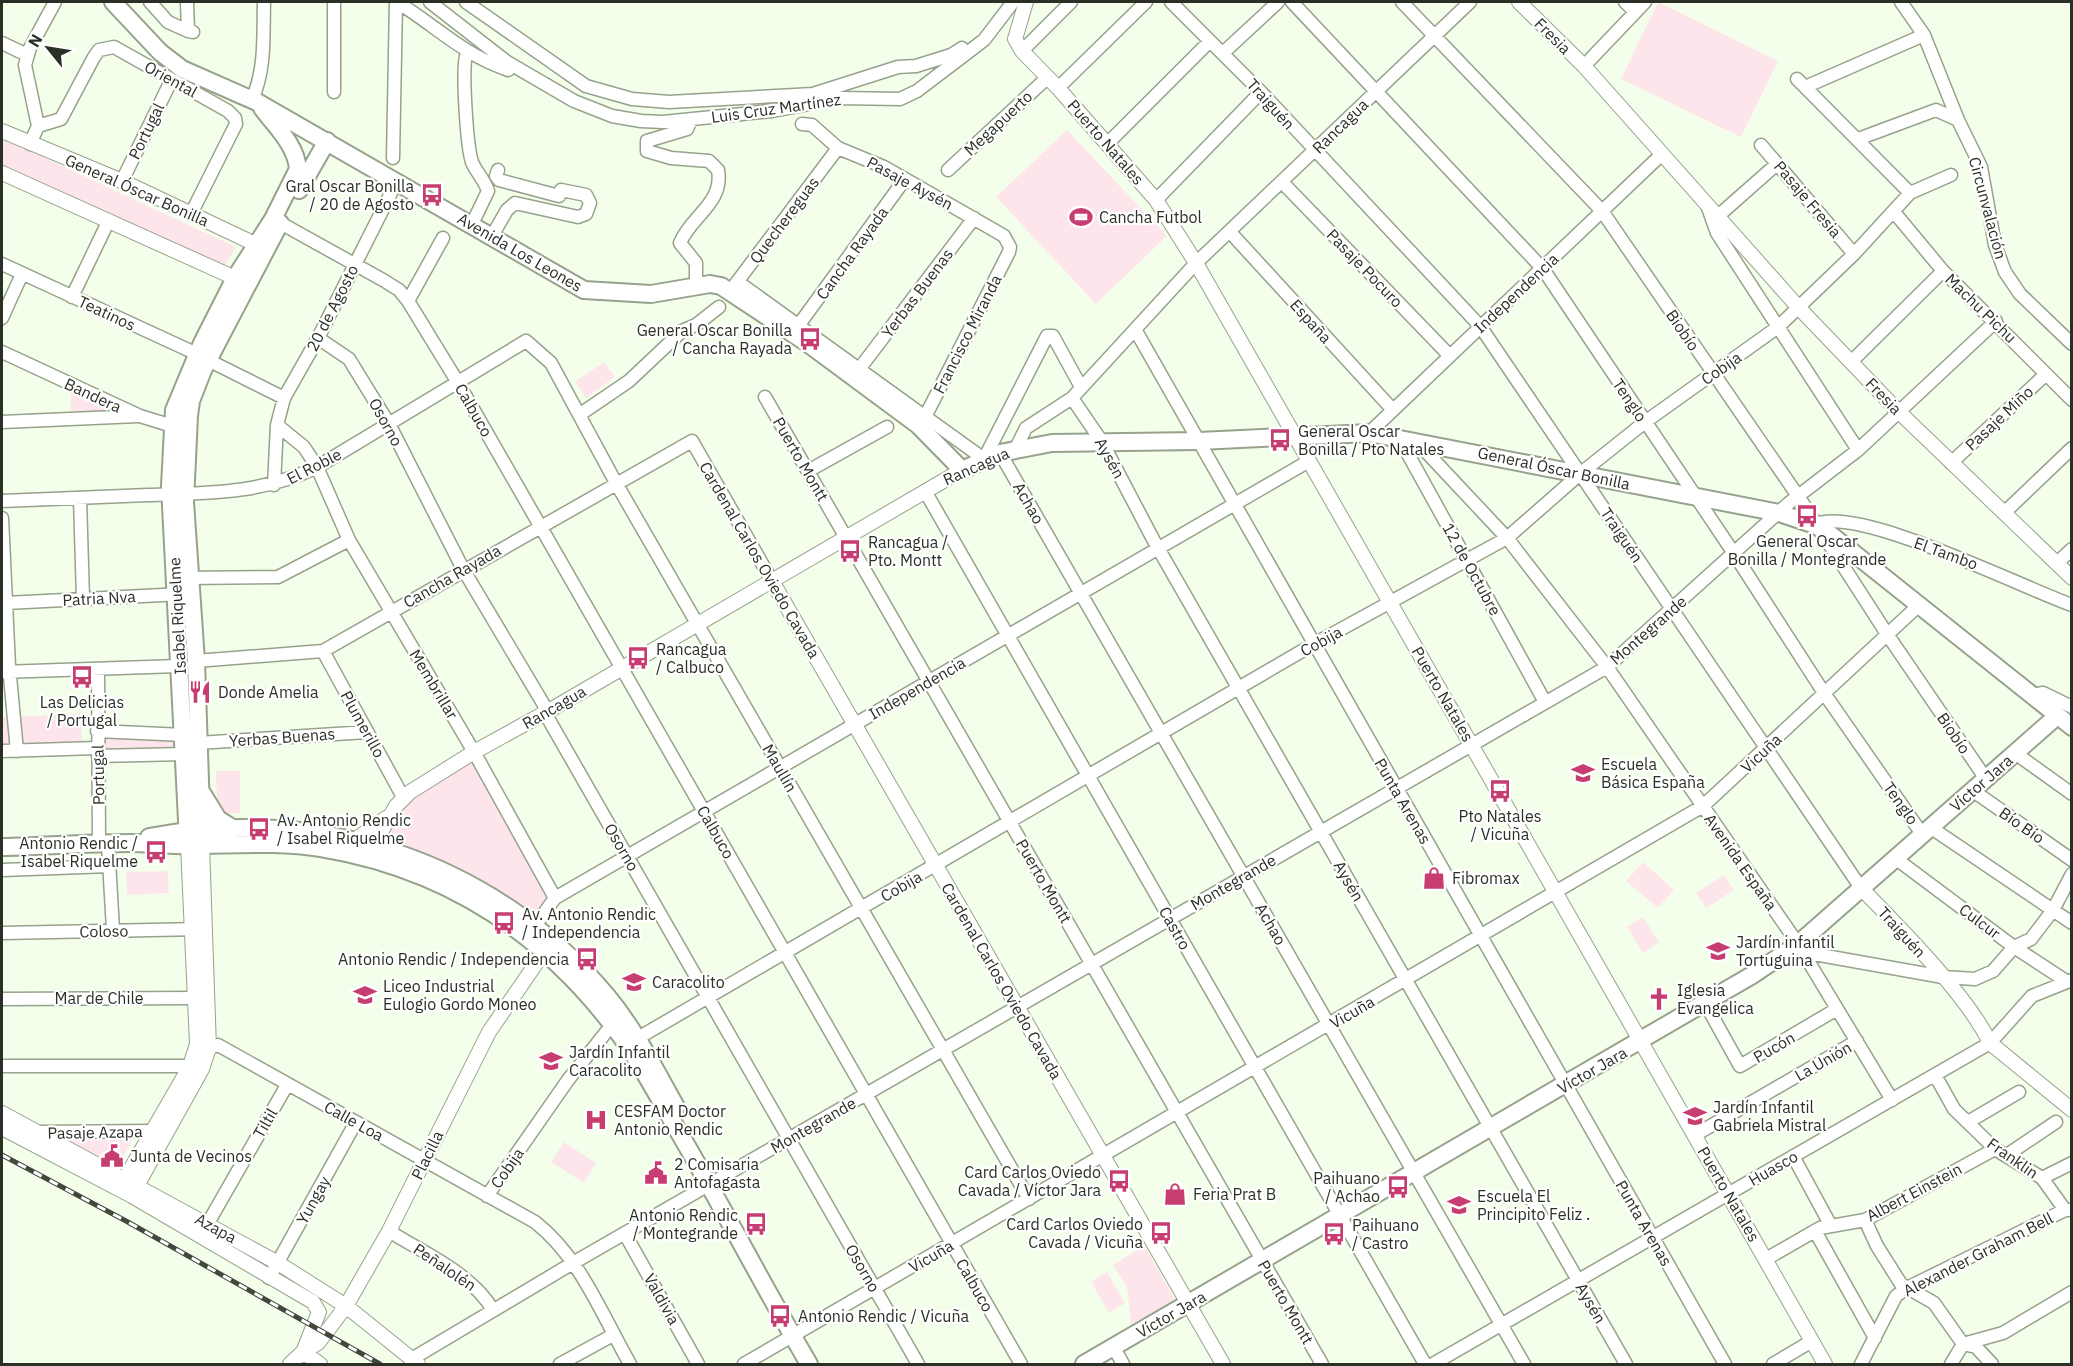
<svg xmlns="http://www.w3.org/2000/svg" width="2073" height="1366" font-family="'IBM Plex Sans',sans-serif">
<rect width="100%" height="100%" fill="#f4ffeb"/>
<!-- green -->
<path fill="#fee5eb" d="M1658 2 1778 61 1741 137 1621 79Z
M1067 130 1167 236 1096 304 996 197Z
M2 138 236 247 223 269 2 165Z
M604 362 615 377 586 398 575 382Z
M71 389 135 415 71 416Z
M81 714 82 744 2 746V717Z
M101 737H177L176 749 102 754Z
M472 758 550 897 532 916 380 842 406 800Z
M216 771H240V813L217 814Z
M1643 862 1674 890 1658 908 1626 881Z
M168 871 169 893 127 895 126 872Z
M1724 875 1734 890 1706 908 1696 893Z
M1643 917 1659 942 1643 953 1627 927Z
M136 1132 116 1171 54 1137Z
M564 1142 596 1163 584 1183 551 1162Z
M1145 1247 1177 1303 1150 1318 1145 1317 1131 1324 1127 1287 1113 1265 1140 1248Z
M1107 1272 1125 1303 1109 1313 1091 1282Z"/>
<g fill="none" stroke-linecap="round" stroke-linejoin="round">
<!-- minor casing -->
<g stroke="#96a28c" stroke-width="15">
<path id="minor" d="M150 2 168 22 188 31
M187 2 188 31 193 32
M397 2C433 24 463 54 503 68L508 70 513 66
M430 2 507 62 574 101 612 116 641 121 663 122 772 111 841 98 900 99 917 91 984 40 1013 2
M466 2 586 86 632 99 669 102 813 94 898 67 916 66 951 55 962 48
M1171 2 1261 92 1480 326 1861 888
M1292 2 1543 269 1733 552 1824 693 1922 834
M1402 2 1602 211 1800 499 1887 634 1986 779
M1625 2 1635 12
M1901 2 1924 35 1958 120
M2 43 27 55
M1022 51 1071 2
M467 53C461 65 467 147 472 162 476 172 484 179 488 191L472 224
M1223 53 1278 2
M1584 66 1645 2
M1797 79 1910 193
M1805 87 1924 35
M1058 88 1146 2
M334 92V2
M252 100C266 68 263 35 264 2
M691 120 687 129 647 141V151L671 158 709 161 718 170C724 203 691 216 680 243L696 263V287
M802 124 812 125 838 148 884 167 992 229 1004 236 1010 247 1009 252 925 417
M38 126 61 119 94 57 99 50 114 47 228 111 235 118 236 124 191 214
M1858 139 1936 110 1958 120 1981 167 1995 245 2005 272 2020 294 2072 344
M30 144 38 126 25 65 30 48 55 2
M1107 144 1210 41
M1761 145 1854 254
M393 158 396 2
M948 170 1048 77
M122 181 171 81
M1282 182 1449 355
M391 193 318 338 284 398 277 425 304 447 317 467 349 540 474 752 555 898
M1156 200 1261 92
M1707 205 1717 233 1858 450
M1894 212 1943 271 2072 400
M1718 216 1777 164
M275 220 383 280 399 290 408 301 457 381 1021 1364
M1230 232 1392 409
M492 236 507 210 515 203 578 217 586 214 590 203 586 195 561 190 559 196 499 180 496 176 498 170
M2 264 197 354 201 360
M738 282 984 459 1047 336H1053L1081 387
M734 286 838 148
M72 297 108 222
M408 301 443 238
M2 318 22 274
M798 326 905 179
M1136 331 1725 1364
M318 338 349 359 389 424 463 569 544 705 545 713 918 1364
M2 352 140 416 179 428
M210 361 284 398
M1851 362 1943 271
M860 368 974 218
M765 397 1322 1364
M1072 398 1102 442 1154 541 1626 1364
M579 415 629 381 682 331 696 325 719 307
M2 422 138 416
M1369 433 1662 154
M1398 436 1545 702
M1416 441 1507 538 1607 667 1798 944 1892 1100
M1016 448 1026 428 1072 398 1196 263 1470 2
M1000 453 1524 1364
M1951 463 2046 374
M808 471 887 427
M274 485 277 425
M925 491 1425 1364
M80 498 83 599
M2 501C50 499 99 497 148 495 208 493 262 494 317 467L526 341 551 363 616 483 1029 1199
M2004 513 2072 448
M2 518 9 666 17 751
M1815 525C1855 503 2025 589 2072 605
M2057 563 2072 549
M182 578 278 577 349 540
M6 603 182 594
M323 651 403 797
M196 661 323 651 692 441 772 581
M98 669 99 844
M2 672 178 666
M2031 695 2043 693 2072 707
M97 731 184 735
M198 743 367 732
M2 751 97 748
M2015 753 2072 794
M98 756 184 754
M1972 790 2072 860
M1930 827 2072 923
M108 844 113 930
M1895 858 2014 947 2066 981
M2 870 110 866
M535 926 555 898 1309 461
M2 933 201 929
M1803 952 1943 977 1975 979 1993 971 2014 947 2031 939 2053 910 2072 874
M2 999 196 998
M1705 1003 1740 1066 1837 1009
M638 1038 1314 644 1507 538 1581 473 1645 422 1778 327 1854 254 1910 193 1951 175
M2 1066H190L209 1048 218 1045 535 1222C580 1257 602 1315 630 1364
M1935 1075 1954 1109 1995 1149 2042 1178 2065 1210H2072
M1968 1122 2019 1092
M38 1132 152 1131
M1695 1135 1857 1041
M2007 1155 2056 1122
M1793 1156 1831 1226
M2042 1178 2072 1163
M487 1196 568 1080 607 1031 614 1027
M1865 1220 1877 1246 1901 1284 1934 1303 1963 1344 1976 1347 1992 1364
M208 1223 287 1085
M389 1231C425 1254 471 1273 493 1310
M1815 1231 1875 1338
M625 1234 698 1364
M1766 1259 1820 1228 1865 1220 1995 1149
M269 1278 356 1122
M1114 1348 1123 1364
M410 1360 573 1263 1607 667 1789 503 1858 450 1996 321
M560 1364 613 1335
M744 1364 1703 806 1919 605
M1433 1364 1990 1043 2032 996 2072 980
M1773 1364 1812 1341
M1861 1364 1896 1296 1907 1288 2065 1210
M1951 1364 1963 1344 2003 1333 2072 1292"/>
</g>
<!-- tertiary casing -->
<g stroke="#96a28c" stroke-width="16">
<path id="tertiary" d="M1026 2 1015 39 1022 51 1058 88 1156 200 1196 263 1825 1364
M1519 2 1584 66 1799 308 1899 412 2072 578
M2 131 122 181 255 244 258 254
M2 173 235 278
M772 581 1223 1364
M356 839 386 818
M364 850 374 844 396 806 410 792 474 752 552 709 962 470
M1861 888C1899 927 1968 996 1990 1043L2072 1110
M2 1113 278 1263 346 1306 418 1364
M2 1128 132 1196 313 1302 319 1312 303 1352
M122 1184 190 1066 197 1044 188 845
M134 1191 202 1069 209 1048 202 845
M303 1352 320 1364
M290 1364 303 1352 318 1343 346 1306 389 1231 489 1032 544 952"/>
</g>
<!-- secondary casing -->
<g stroke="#96a28c" stroke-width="20">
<path id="secondary" d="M113 2 160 52 182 69 257 102 584 290 651 294 710 284 721 286 810 345 918 425 962 470 1000 453 1052 443 1199 441 1369 433 1779 513 1815 525 1831 535 2072 727
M299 190 327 141
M202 793 218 819 234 829
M149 837C320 804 494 862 607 996 635 1030 655 1069 676 1107
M188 840 170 486 174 410 202 343 235 278 273 219 298 169C296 145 276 127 262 108
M202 841 196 661 185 502 189 416 191 401 203 370 280 223
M2 847C44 846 87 843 130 843 149 843 169 846 188 845 233 845 277 841 321 848 442 868 540 930 614 1027 641 1062 661 1103 684 1141 727 1215 766 1291 809 1364
M1084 1364 1754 974 1798 944 2057 716"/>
</g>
<!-- minor -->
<use href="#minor" stroke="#fff" stroke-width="12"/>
<!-- tertiary -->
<use href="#tertiary" stroke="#fff" stroke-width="14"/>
<!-- secondary -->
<use href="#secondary" stroke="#fff" stroke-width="16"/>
<!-- rail casing -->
<g stroke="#43483e" stroke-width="5">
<path id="rail" d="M2 1155 126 1221 380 1364"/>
</g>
<!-- rail -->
<use href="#rail" stroke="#fff" stroke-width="3" stroke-dasharray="9" stroke-linecap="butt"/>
</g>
<!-- icons -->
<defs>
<g id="bus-bare" transform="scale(1.8)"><path d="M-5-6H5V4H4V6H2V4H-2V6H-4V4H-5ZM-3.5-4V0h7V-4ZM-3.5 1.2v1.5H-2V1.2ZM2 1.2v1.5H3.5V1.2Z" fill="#c83d71" stroke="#fff" stroke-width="2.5" paint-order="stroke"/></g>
<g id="stadium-bare" transform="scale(1.8)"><path d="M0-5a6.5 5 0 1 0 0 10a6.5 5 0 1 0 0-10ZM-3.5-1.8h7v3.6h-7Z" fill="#c83d71" stroke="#fff" stroke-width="2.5" paint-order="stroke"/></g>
<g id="restaurant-bare" transform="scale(1.8)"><path d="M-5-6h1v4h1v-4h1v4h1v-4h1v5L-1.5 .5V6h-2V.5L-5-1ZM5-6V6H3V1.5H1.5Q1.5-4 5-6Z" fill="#c83d71" stroke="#fff" stroke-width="2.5" paint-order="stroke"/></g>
<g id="school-bare" transform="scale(1.8)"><path d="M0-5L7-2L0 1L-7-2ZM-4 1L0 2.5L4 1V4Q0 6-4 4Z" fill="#c83d71" stroke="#fff" stroke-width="2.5" paint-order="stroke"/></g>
<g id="shop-bare" transform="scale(1.8)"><path d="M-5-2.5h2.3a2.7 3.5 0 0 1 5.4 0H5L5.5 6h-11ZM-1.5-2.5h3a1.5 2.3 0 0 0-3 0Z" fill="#c83d71" stroke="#fff" stroke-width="2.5" paint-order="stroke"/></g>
<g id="church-bare" transform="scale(1.8)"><path d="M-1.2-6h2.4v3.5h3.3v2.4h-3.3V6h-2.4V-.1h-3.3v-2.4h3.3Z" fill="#c83d71" stroke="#fff" stroke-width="2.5" paint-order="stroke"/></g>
<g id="hospital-bare" transform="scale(1.8)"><path d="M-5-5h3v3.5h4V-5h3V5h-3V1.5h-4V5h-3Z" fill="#c83d71" stroke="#fff" stroke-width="2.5" paint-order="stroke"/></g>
<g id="civic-bare" transform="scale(1.8)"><path d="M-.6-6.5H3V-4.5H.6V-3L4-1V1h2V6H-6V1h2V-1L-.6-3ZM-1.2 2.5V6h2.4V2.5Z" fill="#c83d71" stroke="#fff" stroke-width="2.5" paint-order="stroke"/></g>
</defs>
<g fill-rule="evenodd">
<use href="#bus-bare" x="432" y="195"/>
<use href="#stadium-bare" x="1081" y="217"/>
<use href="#bus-bare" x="810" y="339"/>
<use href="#bus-bare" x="1280" y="440"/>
<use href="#bus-bare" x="1807" y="516"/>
<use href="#bus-bare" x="850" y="551"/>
<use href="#bus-bare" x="638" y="658"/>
<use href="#bus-bare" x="82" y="677"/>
<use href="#restaurant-bare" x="200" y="692"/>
<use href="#school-bare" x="1583" y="773"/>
<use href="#bus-bare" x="1500" y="791"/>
<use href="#bus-bare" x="259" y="829"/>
<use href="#bus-bare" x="156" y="852"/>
<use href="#shop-bare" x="1434" y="878"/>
<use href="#bus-bare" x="504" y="923"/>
<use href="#school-bare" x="1718" y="951"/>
<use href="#bus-bare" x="587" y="959"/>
<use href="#school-bare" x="634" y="982"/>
<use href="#school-bare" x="365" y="995"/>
<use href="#church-bare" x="1659" y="999"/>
<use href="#school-bare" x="551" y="1061"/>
<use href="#school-bare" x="1695" y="1116"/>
<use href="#hospital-bare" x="596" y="1120"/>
<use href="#civic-bare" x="112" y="1156"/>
<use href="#civic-bare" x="656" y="1173"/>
<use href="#bus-bare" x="1119" y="1181"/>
<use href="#bus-bare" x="1398" y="1187"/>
<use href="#shop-bare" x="1175" y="1194"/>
<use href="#school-bare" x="1459" y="1205"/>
<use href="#bus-bare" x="756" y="1224"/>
<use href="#bus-bare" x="1161" y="1233"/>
<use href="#bus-bare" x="1334" y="1234"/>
<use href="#bus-bare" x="780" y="1316"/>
</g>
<g text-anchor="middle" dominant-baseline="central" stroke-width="4.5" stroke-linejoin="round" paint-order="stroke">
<!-- street labels -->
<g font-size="16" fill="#2b3027" stroke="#fff">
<text transform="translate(1553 36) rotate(45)">Fresia</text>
<text transform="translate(171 79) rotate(29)">Oriental</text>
<text transform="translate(1271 104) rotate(48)">Traiguén</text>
<text transform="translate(776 108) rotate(-8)">Luis Cruz Martínez</text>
<text transform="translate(998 123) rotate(-43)">Megapuerto</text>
<text transform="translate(1340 126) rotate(-44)">Rancagua</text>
<text transform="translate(146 131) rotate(-64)">Portugal</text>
<text transform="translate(1106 142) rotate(49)">Puerto Natales</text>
<text transform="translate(910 183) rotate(28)">Pasaje Aysén</text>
<text transform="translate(137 190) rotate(24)">General Óscar Bonilla</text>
<text transform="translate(1808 199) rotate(50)">Pasaje Fresia</text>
<text transform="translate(1988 208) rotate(75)">Circunvalación</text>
<text transform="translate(784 220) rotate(-53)">Quechereguas</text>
<text transform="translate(520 252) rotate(30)">Avenida Los Leones</text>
<text transform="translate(852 253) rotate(-54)">Cancha Rayada</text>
<text transform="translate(1365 268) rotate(46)">Pasaje Pocuro</text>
<text transform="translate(917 293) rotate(-53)">Yerbas Buenas</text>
<text transform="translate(1516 293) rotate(-43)">Independencia</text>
<text transform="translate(332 308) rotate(-63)">20 de Agosto</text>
<text transform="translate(1981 308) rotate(44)">Machu Pichu</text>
<text transform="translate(107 313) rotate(25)">Teatinos</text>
<text transform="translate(1311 321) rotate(48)">España</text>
<text transform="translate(1683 330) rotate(56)">Biobío</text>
<text transform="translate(967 334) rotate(-63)">Francisco Miranda</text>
<text transform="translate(1721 368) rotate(-35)">Cobija</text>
<text transform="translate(93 395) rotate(25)">Bandera</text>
<text transform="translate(1884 396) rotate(46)">Fresia</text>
<text transform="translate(1630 400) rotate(56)">Tenglo</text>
<text transform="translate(474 410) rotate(60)">Calbuco</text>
<text transform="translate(1999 418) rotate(-43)">Pasaje Miño</text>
<text transform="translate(386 422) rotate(61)">Osorno</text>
<text transform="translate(1110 458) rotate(61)">Aysén</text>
<text transform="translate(801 459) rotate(60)">Puerto Montt</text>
<text transform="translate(314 466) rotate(-27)">El Roble</text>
<text transform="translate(976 466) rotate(-24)">Rancagua</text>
<text transform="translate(1554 468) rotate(12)">General Óscar Bonilla</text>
<text transform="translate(1029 503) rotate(60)">Achao</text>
<text transform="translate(1622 535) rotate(56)">Traiguén</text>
<text transform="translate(1946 553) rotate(20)">El Tambo</text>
<text transform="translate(760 560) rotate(60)">Cardenal Carlos Oviedo Cavada</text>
<text transform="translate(1472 569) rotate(61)">12 de Octubre</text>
<text transform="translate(452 576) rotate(-30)">Cancha Rayada</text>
<text transform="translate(99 598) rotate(-3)">Patria Nva</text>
<text transform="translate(177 616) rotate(-93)">Isabel Riquelme</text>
<text transform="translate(1648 630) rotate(-41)">Montegrande</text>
<text transform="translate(1321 641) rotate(-29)">Cobija</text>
<text transform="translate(434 684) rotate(59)">Membrillar</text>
<text transform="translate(917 688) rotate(-30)">Independencia</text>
<text transform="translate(1443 694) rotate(60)">Puerto Natales</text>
<text transform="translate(554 707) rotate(-30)">Rancagua</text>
<text transform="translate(363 724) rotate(61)">Plumerillo</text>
<text transform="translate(1954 733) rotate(56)">Biobío</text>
<text transform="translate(282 737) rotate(-4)">Yerbas Buenas</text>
<text transform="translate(1761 753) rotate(-43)">Vicuña</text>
<text transform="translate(780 768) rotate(60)">Maullín</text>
<text transform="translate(98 775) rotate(-91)">Portugal</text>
<text transform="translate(1981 783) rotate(-41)">Víctor Jara</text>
<text transform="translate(1403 801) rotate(60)">Punta Arenas</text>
<text transform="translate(1901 803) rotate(55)">Tenglo</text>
<text transform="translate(2022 825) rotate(35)">Bío Bío</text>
<text transform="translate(716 832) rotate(60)">Calbuco</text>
<text transform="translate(622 847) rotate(60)">Osorno</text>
<text transform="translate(1741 862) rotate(55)">Avenida España</text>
<text transform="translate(1044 881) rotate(60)">Puerto Montt</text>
<text transform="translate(1349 881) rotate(60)">Aysén</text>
<text transform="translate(1233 882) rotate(-30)">Montegrande</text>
<text transform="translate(901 886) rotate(-30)">Cobija</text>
<text transform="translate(1980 921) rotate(37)">Culcur</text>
<text transform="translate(1271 924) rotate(60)">Achao</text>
<text transform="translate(1175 928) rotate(60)">Castro</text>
<text transform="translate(104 931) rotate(-1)">Coloso</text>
<text transform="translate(1902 932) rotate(48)">Traiguén</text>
<text transform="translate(1002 981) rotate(60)">Cardenal Carlos Oviedo Cavada</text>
<text x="99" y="998">Mar de Chile</text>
<text transform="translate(1352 1012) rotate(-30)">Vicuña</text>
<text transform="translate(1774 1047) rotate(-30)">Pucón</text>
<text transform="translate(1823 1061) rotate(-30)">La Unión</text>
<text transform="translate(1592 1070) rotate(-30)">Víctor Jara</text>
<text transform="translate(354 1121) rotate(29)">Calle Loa</text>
<text transform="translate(265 1123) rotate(-60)">Tiltil</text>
<text transform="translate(813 1125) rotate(-30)">Montegrande</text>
<text transform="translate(95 1132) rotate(-1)">Pasaje Azapa</text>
<text transform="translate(427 1155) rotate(-64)">Placilla</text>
<text transform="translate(2013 1158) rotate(35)">Franklin</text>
<text transform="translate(507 1168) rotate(-55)">Cobija</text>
<text transform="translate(1773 1168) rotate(-30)">Huasco</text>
<text transform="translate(1914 1192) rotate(-28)">Albert Einstein</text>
<text transform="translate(1729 1194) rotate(60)">Puerto Natales</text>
<text transform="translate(313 1200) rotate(-61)">Yungay</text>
<text transform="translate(1644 1223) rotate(60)">Punta Arenas</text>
<text transform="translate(216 1228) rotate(29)">Azapa</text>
<text transform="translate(1978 1254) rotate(-27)">Alexander Graham Bell</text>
<text transform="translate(931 1256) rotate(-30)">Vicuña</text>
<text transform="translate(445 1267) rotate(34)">Peñalolén</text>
<text transform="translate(863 1268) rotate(60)">Osorno</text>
<text transform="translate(975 1285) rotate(60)">Calbuco</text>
<text transform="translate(662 1299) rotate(61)">Valdivia</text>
<text transform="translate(1286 1302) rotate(60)">Puerto Montt</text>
<text transform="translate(1591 1303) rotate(60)">Aysén</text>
<text transform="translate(1171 1314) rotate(-30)">Víctor Jara</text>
</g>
<!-- poi labels -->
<g font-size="16" fill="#2b3027" stroke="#fff" text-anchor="start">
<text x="414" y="186" text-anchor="end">Gral Oscar Bonilla<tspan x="414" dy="18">/ 20 de Agosto</tspan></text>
<text x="1099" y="217">Cancha Futbol</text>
<text x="792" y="330" text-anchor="end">General Oscar Bonilla<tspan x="792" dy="18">/ Cancha Rayada</tspan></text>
<text x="1298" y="431">General Oscar<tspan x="1298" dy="18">Bonilla / Pto Natales</tspan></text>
<text x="1807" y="541" text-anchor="middle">General Oscar<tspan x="1807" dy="18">Bonilla / Montegrande</tspan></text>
<text x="868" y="542">Rancagua /<tspan x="868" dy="18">Pto. Montt</tspan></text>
<text x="656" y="649">Rancagua<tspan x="656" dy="18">/ Calbuco</tspan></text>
<text x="218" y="692">Donde Amelia</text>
<text x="82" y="702" text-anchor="middle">Las Delicias<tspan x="82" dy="18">/ Portugal</tspan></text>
<text x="1601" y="764">Escuela<tspan x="1601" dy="18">Básica España</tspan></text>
<text x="1500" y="816" text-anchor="middle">Pto Natales<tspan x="1500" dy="18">/ Vicuña</tspan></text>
<text x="277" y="820">Av. Antonio Rendic<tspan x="277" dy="18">/ Isabel Riquelme</tspan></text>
<text x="138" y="843" text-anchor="end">Antonio Rendic /<tspan x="138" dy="18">Isabel Riquelme</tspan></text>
<text x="1452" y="878">Fibromax</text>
<text x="522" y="914">Av. Antonio Rendic<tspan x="522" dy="18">/ Independencia</tspan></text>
<text x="1736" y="942">Jardín infantil<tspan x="1736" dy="18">Tortuguina</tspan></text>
<text x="569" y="959" text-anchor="end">Antonio Rendic / Independencia</text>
<text x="652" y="982">Caracolito</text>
<text x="383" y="986">Liceo Industrial<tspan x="383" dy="18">Eulogio Gordo Moneo</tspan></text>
<text x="1677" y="990">Iglesia<tspan x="1677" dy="18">Evangelica</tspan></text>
<text x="569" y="1052">Jardín Infantil<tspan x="569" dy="18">Caracolito</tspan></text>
<text x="1713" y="1107">Jardín Infantil<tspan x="1713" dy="18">Gabriela Mistral</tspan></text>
<text x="614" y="1111">CESFAM Doctor<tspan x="614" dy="18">Antonio Rendic</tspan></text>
<text x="130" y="1156">Junta de Vecinos</text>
<text x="674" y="1164">2 Comisaria<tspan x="674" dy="18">Antofagasta</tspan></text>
<text x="1101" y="1172" text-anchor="end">Card Carlos Oviedo<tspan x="1101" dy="18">Cavada / Víctor Jara</tspan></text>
<text x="1380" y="1178" text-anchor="end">Paihuano<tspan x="1380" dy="18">/ Achao</tspan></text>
<text x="1193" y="1194">Feria Prat B</text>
<text x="1477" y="1196">Escuela El<tspan x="1477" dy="18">Principito Feliz .</tspan></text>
<text x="738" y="1215" text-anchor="end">Antonio Rendic<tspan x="738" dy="18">/ Montegrande</tspan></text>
<text x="1143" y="1224" text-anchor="end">Card Carlos Oviedo<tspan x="1143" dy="18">Cavada / Vicuña</tspan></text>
<text x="1352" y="1225">Paihuano<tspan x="1352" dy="18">/ Castro</tspan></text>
<text x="798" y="1316">Antonio Rendic / Vicuña</text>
</g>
</g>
<!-- border -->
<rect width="2073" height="1366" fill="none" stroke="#2b3027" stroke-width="6"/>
<!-- north arrow -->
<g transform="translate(48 48) rotate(300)" stroke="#ffffff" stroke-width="4.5" paint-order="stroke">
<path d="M0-4.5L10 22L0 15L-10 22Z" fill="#2b3027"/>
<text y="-9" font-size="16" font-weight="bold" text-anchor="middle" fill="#2b3027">N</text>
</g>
</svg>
